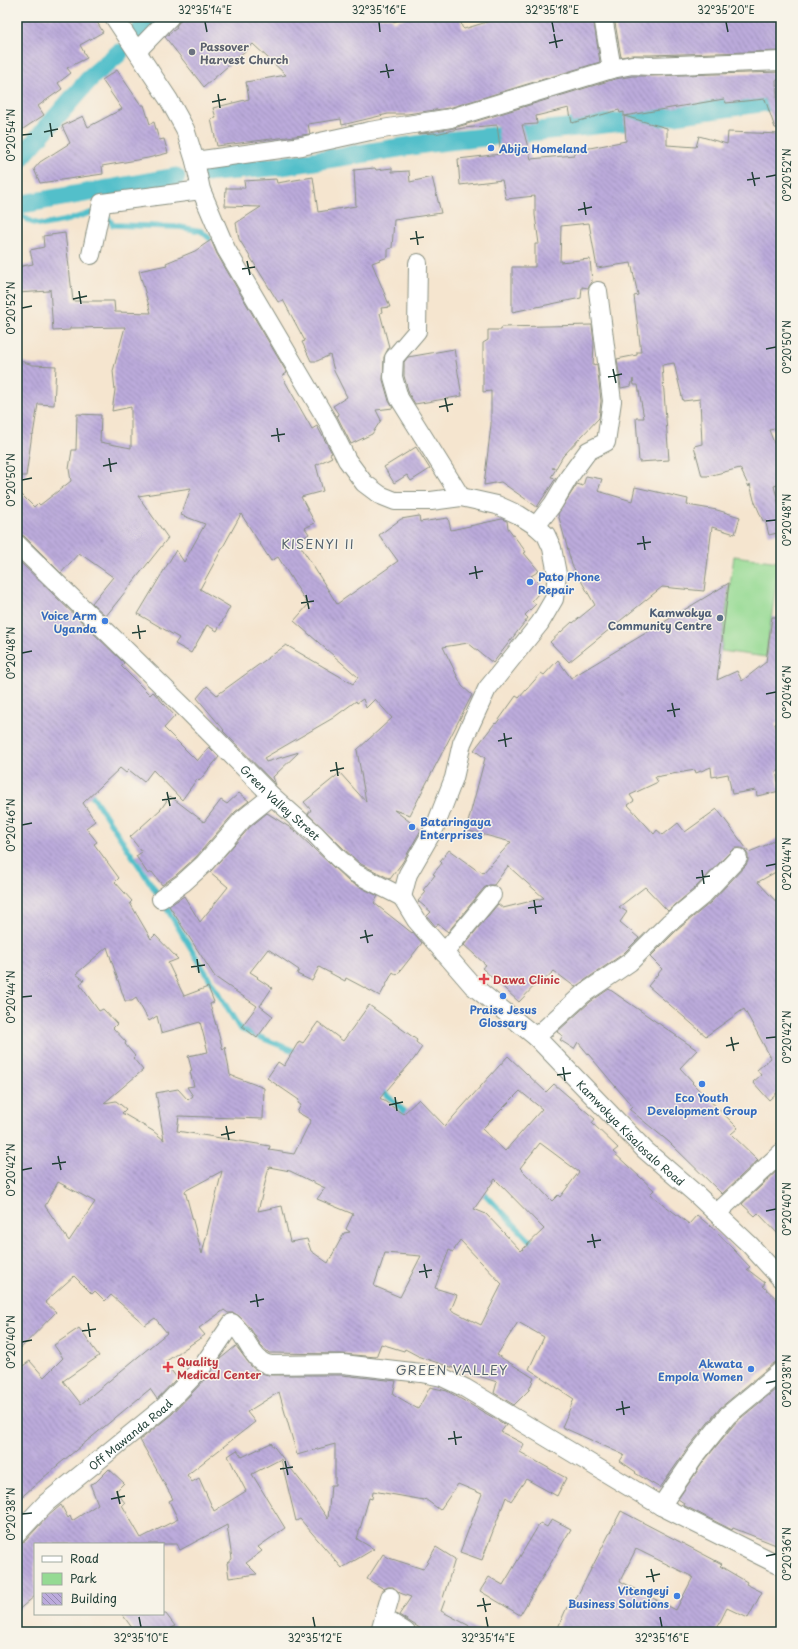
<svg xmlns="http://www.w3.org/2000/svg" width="798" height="1649" font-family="'Playpen Sans',sans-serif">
<defs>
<pattern id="building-back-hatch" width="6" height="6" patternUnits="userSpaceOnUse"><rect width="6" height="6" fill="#bcabdc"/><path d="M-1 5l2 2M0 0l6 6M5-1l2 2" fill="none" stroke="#988cb3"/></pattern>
</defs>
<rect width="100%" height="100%" fill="#f7f3e8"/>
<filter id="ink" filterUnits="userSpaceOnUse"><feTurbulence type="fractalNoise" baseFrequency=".025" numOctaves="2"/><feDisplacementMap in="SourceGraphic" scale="8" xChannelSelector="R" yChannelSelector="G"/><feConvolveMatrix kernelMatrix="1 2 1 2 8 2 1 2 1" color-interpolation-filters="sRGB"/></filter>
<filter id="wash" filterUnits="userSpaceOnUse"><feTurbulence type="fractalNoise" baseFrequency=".012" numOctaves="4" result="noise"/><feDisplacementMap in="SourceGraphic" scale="16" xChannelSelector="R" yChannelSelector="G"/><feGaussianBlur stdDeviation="0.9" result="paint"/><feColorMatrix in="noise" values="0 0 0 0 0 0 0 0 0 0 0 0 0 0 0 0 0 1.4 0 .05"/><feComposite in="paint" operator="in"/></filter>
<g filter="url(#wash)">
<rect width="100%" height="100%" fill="#f5e5cf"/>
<!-- green -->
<path fill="#95da93" stroke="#5a8c64" d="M734 556 779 562 766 657 721 651Z"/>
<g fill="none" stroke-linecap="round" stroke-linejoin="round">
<!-- stream -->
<path stroke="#52bfca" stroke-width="5.5" d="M17 212 31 222 43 225 68 220 90 213H105L113 225 180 227 201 231 209 238
M88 789 161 899 240 1029 299 1053
M380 1088 410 1117
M480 1189 535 1246"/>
<!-- canal -->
<path stroke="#52bfca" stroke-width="19" d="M140 31 152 17
M17 162 92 76 119 53
M204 173 281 166 430 143 640 120 781 100
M17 205 176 177"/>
</g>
<g id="blocks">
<!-- building -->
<path fill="url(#building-back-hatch)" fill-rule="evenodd" d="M17 17H94L103 32 80 45 87 58 67 68 71 73 58 83 62 89 38 106 44 115 17 133Z
M183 17H391L393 22 408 17H460L462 27 464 29 503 17H593L600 62 449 108 407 114H388L342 125 341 119 308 124 310 134 217 146 211 119 216 118 213 108 249 99 246 82 286 75 253 44 204 87 165 37 177 28 176 26Z
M614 17H781V51L650 55H632L621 57Z
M117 70 141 105H144L150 124 154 122 159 140 164 139 168 153 148 158 102 166 103 174 40 183 34 169 40 162 70 143 62 126 83 116 88 127 122 109 102 80Z
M781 72V79L776 80 779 128H775L765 99 726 103 724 99 624 116V112L620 113 619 110 572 123 569 108 536 116 537 124 522 125 531 159 574 155V151L626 141 624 116 667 128V145L696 147 699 136 727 144 728 132 781 134V428L769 430 781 461V484L774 486 781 512V532L769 535 765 520 763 521 754 500 750 484 749 487 740 468 708 476H702L694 446 702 444 700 399 683 401 674 363 662 365 669 460 639 462 636 418H644L638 385H634L633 379 631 386 621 388 617 359 637 355V352H641L634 296 638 295 631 263 597 268 589 223 561 226 560 262 590 259 592 282 588 288 582 287 581 298 512 312V267H535V244H539L535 215V196L506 199 502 180 460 185 458 159 501 154 497 125 463 128 435 134V133L417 134 454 128 615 79 633 76H650Z
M375 168 376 170 392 168V172L409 171 410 182 432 177 441 213 394 220 392 248 388 249V257L372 263 390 307 381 308 382 312 380 313 389 347 384 357 383 380 389 401 393 408 376 410 381 420 372 434 351 444 337 416 339 415 333 406 347 397 334 371 330 355 317 361H311L302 342 305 341 283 300 278 302 239 239 236 223 261 207 225 206 226 188H245L244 181 276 179 277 183 313 177 318 212 356 206 354 170Z
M65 233 73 301H114L115 312 151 313 139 271 167 265 166 263 195 251 211 240 217 254 287 373 282 376 312 429 317 426 332 453 330 454 332 457 316 465 323 491 301 497 315 523 305 528 309 534 298 542 337 604 398 561 379 535 401 519 419 516 420 522 448 518 451 530 502 519 507 521 508 528 526 552 524 553 539 571 531 576 543 588 532 601 536 604 525 615 528 618 493 663 468 643 443 647 462 686 472 695 410 815 394 810 421 830 402 863 390 879 361 864 345 850 308 814 311 810 304 802 340 773 366 802 357 750 392 718 375 699 366 708 363 699 357 703 356 701 333 718 264 758 266 762 299 752 273 777 276 785 223 731 224 730 197 698 207 686 217 695 286 645 353 684 358 677 294 621 308 605 278 557 271 561 241 514 200 589 230 607 217 631 207 625 191 653 175 644 179 638 138 614 176 550 184 562 205 524 181 515 191 488 138 496 168 538 106 616 92 603 113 577 79 553 61 573 24 536 17 534V490L34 507 38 503 40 505 71 481 69 469 72 450H76L77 414 101 415 100 442 131 448V407L112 411 115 390 113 371 125 327 70 328V330L53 331 50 289 49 291 17 293V267L33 264 30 250 44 247 43 236Z
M592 325 594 342 593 365 597 364 601 401 599 418 563 456 556 468H552L556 469 551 477 556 478 537 507 501 482 484 485 491 425V391L483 392V343L488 340V330H501L502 327Z
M454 349 462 396 415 404 409 394 404 376V362L408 357Z
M17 360 33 365 56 366 54 405 38 404 33 435 32 434 26 476H17Z
M416 447 430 469 411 481 407 475 394 483 384 467Z
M586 476 602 479 598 491 632 501 635 487 688 499 687 505 717 510 740 517 735 534 712 527 704 591 662 587 569 662 550 642 572 622 573 623 595 605 572 565 558 514 577 484 583 486Z
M17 559 124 663 121 666 150 695 153 692 175 716 164 728 197 761 209 747 219 757 199 781 197 779 182 800 153 770 144 782 129 770 126 773 120 768 83 803 95 821 86 828 97 842 94 844 119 878 115 882 132 901 130 903 151 939 155 935 178 959 168 963 184 996 208 987 214 1002 210 1004 223 1050 225 1047 230 1075 264 1088 263 1119 179 1116 177 1131 270 1146 269 1150 294 1154 311 1120 297 1112 301 1105 298 1103 299 1100 267 1078 278 1062 284 1066 299 1041 303 1043 318 1022 343 1041 369 1005 417 1040 416 1042 422 1047 414 1059 380 1098 403 1114 419 1099 445 1126 508 1056 546 1092 554 1084 595 1119 592 1123 618 1148 613 1152 654 1190 650 1194 689 1224 697 1215 716 1231 750 1267 747 1269 765 1283 763 1286 781 1303V1361L774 1363 720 1408 687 1449 660 1488 635 1473 636 1472 620 1461 624 1455 562 1427 574 1399 529 1369 544 1337 518 1322 497 1355 534 1378 529 1390 514 1405 494 1393 497 1382 420 1357 405 1349 404 1351 381 1344 376 1357 343 1354 269 1353 262 1347 250 1328 239 1316 234 1313H228L224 1310 199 1328 205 1335 165 1362 177 1378 157 1399 150 1389 58 1465 17 1501V1370L30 1361 44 1377 63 1358 54 1345 79 1328 99 1356 63 1381 81 1404 167 1333 155 1318 145 1325 111 1295 105 1301 95 1291 92 1294 74 1276 45 1302 56 1312 17 1352ZM107 947 125 1001H132L136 998 149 1021 157 1016 161 1033 200 1022 208 1052 188 1056 192 1071 190 1072 194 1086 187 1087 193 1096 188 1100 178 1089 156 1093 164 1140 153 1131 122 1113 126 1109 116 1101 104 1103 143 1070 133 1058 135 1056 125 1044 126 1042 113 1028 117 1024 103 1009 99 1011 80 985 84 980 76 974ZM520 1091 542 1109 505 1151 482 1129ZM540 1143 579 1172 560 1197 558 1195 552 1201 520 1168ZM269 1167 290 1171 325 1188 317 1199 353 1214 346 1229 350 1232 344 1233 328 1263 311 1251 307 1239 290 1242 282 1206 258 1211ZM222 1171 202 1254 185 1191ZM495 1179 544 1229 521 1251 486 1214 474 1209ZM58 1182 95 1202 69 1241 45 1206ZM460 1240 502 1284 481 1325 451 1310 457 1295 435 1288 449 1250 453 1252ZM385 1253 421 1256 400 1297 374 1286Z
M729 583 717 680 737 671 742 681 766 662 772 617H781V713L777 716 780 722 775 724 781 739V771H776L780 791 757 796 756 790 732 794 728 774 712 777 711 767 696 773 695 770 655 777 658 782 630 795 634 801 628 805 654 834 657 830 663 835 678 823 685 832 717 809 749 852 766 845 781 836V869L758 882 781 907V1089L769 1100 753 1082 761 1075 757 1070 771 1058 744 1009 706 1036 648 986 662 969 650 957 676 931 710 903 746 865 748 861V855L745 850 741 848H735L731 851 695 888 668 911 645 887 619 907 627 912 620 922 639 938 623 954 575 987 554 971 542 982 540 980 519 1002 482 968 486 965 464 945 498 904 503 908 544 898 508 866 494 885H489L484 888 448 932 438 924 436 927 427 916 431 912 418 901 426 892 423 890 435 875 433 874 442 863 440 861 449 850 478 871 479 870 483 873 511 842 466 830 485 758 474 750 495 723 496 724 516 696 519 698 541 673 544 675 558 660 571 678Z
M239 793 249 801 235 812 196 857 176 875 162 885 152 872 148 874 136 856 142 852 130 837 161 809 170 796 204 822 221 800 227 804Z
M267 813 294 830 348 881 378 896 374 903 412 933 413 932 422 943 397 975 393 972 380 996 346 978 345 981 319 967 312 981 297 974 299 970 268 949 250 972 258 977 257 978 272 988 260 1006 273 1016 257 1038 242 1026 257 1006 215 977 169 906 184 896 200 922 228 887 210 872 250 827Z
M609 989 697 1050 680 1068 693 1082 692 1083 738 1128 731 1134 758 1160 722 1194 669 1142 629 1109 632 1106 578 1042 574 1049 560 1040 563 1036 557 1032 590 1002Z
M781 1167V1237L758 1213 755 1216 742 1204Z
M236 1346 251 1366 258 1372 268 1375H342L396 1381 393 1394 418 1409 430 1387 447 1391 506 1425 501 1432 524 1444 520 1452 566 1478 557 1496 526 1479 511 1501 506 1497 482 1560 460 1552 482 1494 458 1484 440 1510 425 1499 424 1500 373 1491 372 1499 369 1498 357 1539 374 1549 342 1568 300 1519 296 1521 281 1459 252 1474 285 1528 258 1547 262 1551 246 1563 257 1574 229 1578 227 1563 232 1559 227 1525 180 1550 177 1544H35V1596L17 1611V1544L25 1541 48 1516 61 1505 68 1518 70 1516 72 1521 98 1504 90 1484 96 1482 109 1469 124 1483 116 1491 125 1503 122 1505 141 1538 178 1519 169 1501 173 1499 140 1440 172 1414 210 1374 220 1359ZM279 1392 297 1455 335 1444V1485H331L328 1519 310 1493 271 1443 242 1457 237 1450 228 1456 246 1491 214 1511 199 1478 192 1482 187 1475 255 1422 247 1412Z
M781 1385V1547L733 1528 732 1530 683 1505 684 1503 678 1499 704 1461 736 1422Z
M621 1511 722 1564 720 1566 747 1582 746 1584 762 1592 748 1618 727 1608 715 1632H556L567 1607 571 1608ZM636 1549 693 1577 676 1610 620 1581Z
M552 1519 571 1529 520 1615 480 1591 489 1577 503 1585 540 1523 547 1527Z
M436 1547 455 1559 443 1598 445 1600 441 1611 481 1632H426L399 1615 411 1597 400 1593 393 1587H388L384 1589 367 1579 383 1554 389 1558 423 1569Z
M122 1614H166L175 1626 166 1632H135Z"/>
</g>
</g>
<g filter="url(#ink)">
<use href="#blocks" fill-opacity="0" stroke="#8a9182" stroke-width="1"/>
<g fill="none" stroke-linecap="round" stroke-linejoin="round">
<!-- minor casing -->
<g stroke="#8a9182" stroke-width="20">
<g id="minor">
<path d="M114 17 169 100 185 129 195 161 201 190 226 249 328 422 347 460 364 483 380 495 395 501H431L461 497 497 505 519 515 536 526 546 535 552 548 557 574 554 599 540 623 487 689 462 743 454 778 435 827 408 874 402 897"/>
<path d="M603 17 612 69"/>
<path d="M137 51 170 17"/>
<path d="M195 161 302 146 370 131 451 118 612 69 632 65 650 66 781 61"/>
<path d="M91 255 102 203 201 190"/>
<path d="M418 263 417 331 394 358 393 377 399 398 461 497"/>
<path d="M536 526 553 504 569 477 588 451 606 442 612 401 598 291"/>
<path id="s1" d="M17 544 188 711 272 796 315 834 338 858 355 873 402 897"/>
<path id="s2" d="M402 897 416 920 473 986 536 1037 645 1150 697 1195 750 1245 781 1279"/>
<path d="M161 899 183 883 204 864 243 819 272 796"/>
<path d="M444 953 492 895"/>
<path d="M536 1037 583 994 630 962 669 923 702 896 738 858"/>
<path d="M717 1213 781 1153"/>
<path d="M661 1506 696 1455 728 1415 781 1371"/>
<path id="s3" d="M17 1534 46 1503 164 1407 202 1367 232 1323C247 1335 251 1362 271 1365L343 1364 421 1373 442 1377 465 1388 661 1506 781 1566"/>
<path d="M384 1618 406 1632"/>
<path d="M380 1632 390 1597"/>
</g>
</g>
<!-- minor -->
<use href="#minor" stroke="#fff" stroke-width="18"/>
</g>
</g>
<!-- ticks -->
<path fill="none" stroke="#1f3d34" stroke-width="1.5" d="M205 22 207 32M379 22 380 32M552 22 554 32M726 22 728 32M554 34 557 48M549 43 563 40M386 64 389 78M380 72 394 70M218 94 220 108M212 102 226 99M50 123 52 137M44 132 58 129M22 135 32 134M752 172 755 186M766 177 776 175M747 180 760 178M584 202 586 215M578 210 592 207M416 231 418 245M410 239 424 237M247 261 250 275M242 269 255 267M79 291 81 304M73 299 87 296M22 308 32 306M766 349 776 347M613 369 616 383M608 377 622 374M445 398 448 412M439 407 453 404M277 428 279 442M271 436 285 434M109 458 111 472M103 466 117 463M22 480 32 478M766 521 776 520M643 536 645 550M637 544 651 542M475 566 477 579M469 574 483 571M306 595 309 609M301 603 314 601M138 625 140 639M132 633 146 631M22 653 32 651M766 694 776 692M672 703 675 717M667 711 680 709M504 733 506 747M498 741 512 738M336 762 338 776M330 771 344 768M167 792 170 806M162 800 176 798M22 825 32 823M766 866 776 864M702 870 704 884M696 878 710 876M534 900 536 914M528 908 542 906M365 930 368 943M360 938 373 935M197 959 199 973M191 967 205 965M22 997 32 996M731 1037 734 1051M766 1038 776 1037M726 1046 739 1043M563 1067 565 1081M557 1075 571 1073M395 1097 397 1111M389 1105 403 1102M226 1126 229 1140M221 1135 235 1132M58 1156 61 1170M52 1164 66 1162M22 1170 32 1168M766 1211 776 1209M592 1234 595 1248M587 1242 601 1240M424 1264 427 1278M419 1272 432 1270M256 1294 258 1307M250 1302 264 1299M88 1323 90 1337M82 1331 96 1329M22 1342 32 1340M766 1383 776 1381M622 1401 624 1415M616 1410 630 1407M454 1431 456 1445M448 1439 462 1437M285 1461 288 1475M280 1469 293 1467M117 1491 120 1504M111 1499 125 1496M22 1514 32 1513M766 1556 776 1554M651 1569 654 1582M646 1577 660 1574M483 1598 486 1612M477 1606 491 1604M139 1617 141 1627M313 1617 315 1627M486 1617 488 1627M660 1617 662 1627"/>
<!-- markers -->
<circle fill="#6b7280" stroke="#f7f3e8" stroke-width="1.5" cx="192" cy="52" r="4"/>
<g fill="#3f7fe0" stroke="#f7f3e8" stroke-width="1.5">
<circle cx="491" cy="148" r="4"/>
<circle cx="530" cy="582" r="4"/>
<circle cx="105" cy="621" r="4"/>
<circle cx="412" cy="827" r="4"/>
<circle cx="503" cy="996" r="4"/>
<circle cx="702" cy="1084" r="4"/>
<circle cx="751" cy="1369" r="4"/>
<circle cx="677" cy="1596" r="4"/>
</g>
<circle fill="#5c6f8a" stroke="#f7f3e8" stroke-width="1.5" cx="720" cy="618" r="4"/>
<g fill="#e0444e" stroke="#f7f3e8" stroke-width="1.5">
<path d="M482 973h4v4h4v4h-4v4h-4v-4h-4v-4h4z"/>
<path d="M166 1361h4v4h4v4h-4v4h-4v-4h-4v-4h4z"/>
</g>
<g text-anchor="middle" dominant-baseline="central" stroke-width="3" stroke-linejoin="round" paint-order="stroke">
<!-- worship labels -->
<g font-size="11" font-weight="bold" fill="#5b616d" stroke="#f7f3e8" text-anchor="start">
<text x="200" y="46">Passover<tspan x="200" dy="13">Harvest Church</tspan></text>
</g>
<!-- shop labels -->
<g font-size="11" font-weight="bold" fill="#366cbe" stroke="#f7f3e8" text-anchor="start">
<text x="499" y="148">Abija Homeland</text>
<text x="538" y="576">Pato Phone<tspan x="538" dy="13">Repair</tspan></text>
<text x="97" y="615" text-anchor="end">Voice Arm<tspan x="97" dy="13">Uganda</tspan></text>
<text x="420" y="821">Bataringaya<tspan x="420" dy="13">Enterprises</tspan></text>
<text x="503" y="1009" text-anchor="middle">Praise Jesus<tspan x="503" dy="13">Glossary</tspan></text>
<text x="702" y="1097" text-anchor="middle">Eco Youth<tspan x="702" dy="13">Development Group</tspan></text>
<text x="743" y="1363" text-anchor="end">Akwata<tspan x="743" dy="13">Empola Women</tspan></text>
<text x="669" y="1590" text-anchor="end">Vitengeyi<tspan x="669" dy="13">Business Solutions</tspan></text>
</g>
<!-- service labels -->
<g font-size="11" font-weight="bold" fill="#4e5e75" stroke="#f7f3e8" text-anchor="end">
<text x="712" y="612">Kamwokya<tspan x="712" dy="13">Community Centre</tspan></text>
</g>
<!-- street labels -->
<g font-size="11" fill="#1f3d34" stroke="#f7f3e8">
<text stroke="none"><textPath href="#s1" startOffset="369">Green Valley Street</textPath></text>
<text stroke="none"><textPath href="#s2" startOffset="330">Kamwokya Kisalosalo Road</textPath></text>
<text stroke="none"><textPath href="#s3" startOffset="151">Off Mawanda Road</textPath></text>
</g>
<!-- health labels -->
<g font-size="11" font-weight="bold" fill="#be3a42" stroke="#f7f3e8" text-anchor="start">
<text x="493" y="979">Dawa Clinic</text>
<text x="177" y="1361">Quality<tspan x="177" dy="13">Medical Center</tspan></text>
</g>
<!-- quarter labels -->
<g font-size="13" letter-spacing="1" fill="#56646f" stroke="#f7f3e8">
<text x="318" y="543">KISENYI II</text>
<text x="452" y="1369">GREEN VALLEY</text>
</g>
</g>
<!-- margin -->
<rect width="798" height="1649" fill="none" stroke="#f7f3e8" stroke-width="44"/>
<!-- legend -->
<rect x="34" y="1543" width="130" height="72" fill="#f7f3e8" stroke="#a1aaa0"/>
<rect x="42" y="1556" width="20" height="6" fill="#ffffff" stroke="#a1aaa0"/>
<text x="70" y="1563" font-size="12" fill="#1f3d34">Road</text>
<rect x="42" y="1573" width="20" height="12" fill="#95da93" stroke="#a1aaa0"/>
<text x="70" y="1583" font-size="12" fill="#1f3d34">Park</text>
<rect x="42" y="1593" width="20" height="12" fill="url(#building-back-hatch)" stroke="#a1aaa0"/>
<text x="70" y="1603" font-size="12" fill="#1f3d34">Building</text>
<rect x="22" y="22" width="754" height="1605" fill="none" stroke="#1f3d34" stroke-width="1.5"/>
<g font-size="10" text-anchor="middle" fill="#1f3d34">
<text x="205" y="14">32°35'14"E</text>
<text x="379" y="14">32°35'16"E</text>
<text x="552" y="14">32°35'18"E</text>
<text x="726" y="14">32°35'20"E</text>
<text transform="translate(11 135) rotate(-90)" y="4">0°20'54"N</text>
<text transform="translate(787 175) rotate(-90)" y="4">0°20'52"N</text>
<text transform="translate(11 308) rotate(-90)" y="4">0°20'52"N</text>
<text transform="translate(787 347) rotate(-90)" y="4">0°20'50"N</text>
<text transform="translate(11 480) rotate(-90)" y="4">0°20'50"N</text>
<text transform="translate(787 520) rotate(-90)" y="4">0°20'48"N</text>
<text transform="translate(11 653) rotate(-90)" y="4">0°20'48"N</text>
<text transform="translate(787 692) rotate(-90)" y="4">0°20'46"N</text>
<text transform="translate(11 825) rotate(-90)" y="4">0°20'46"N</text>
<text transform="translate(787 864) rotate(-90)" y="4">0°20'44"N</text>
<text transform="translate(11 997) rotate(-90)" y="4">0°20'44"N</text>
<text transform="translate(787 1037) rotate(-90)" y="4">0°20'42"N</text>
<text transform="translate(11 1170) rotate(-90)" y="4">0°20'42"N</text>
<text transform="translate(787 1209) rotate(-90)" y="4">0°20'40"N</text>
<text transform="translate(11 1342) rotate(-90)" y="4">0°20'40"N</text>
<text transform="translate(787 1381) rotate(-90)" y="4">0°20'38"N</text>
<text transform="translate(11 1514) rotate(-90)" y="4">0°20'38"N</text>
<text transform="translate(787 1554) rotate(-90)" y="4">0°20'36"N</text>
<text x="141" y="1642">32°35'10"E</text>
<text x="315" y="1642">32°35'12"E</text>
<text x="488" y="1642">32°35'14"E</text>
<text x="662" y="1642">32°35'16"E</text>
</g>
</svg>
